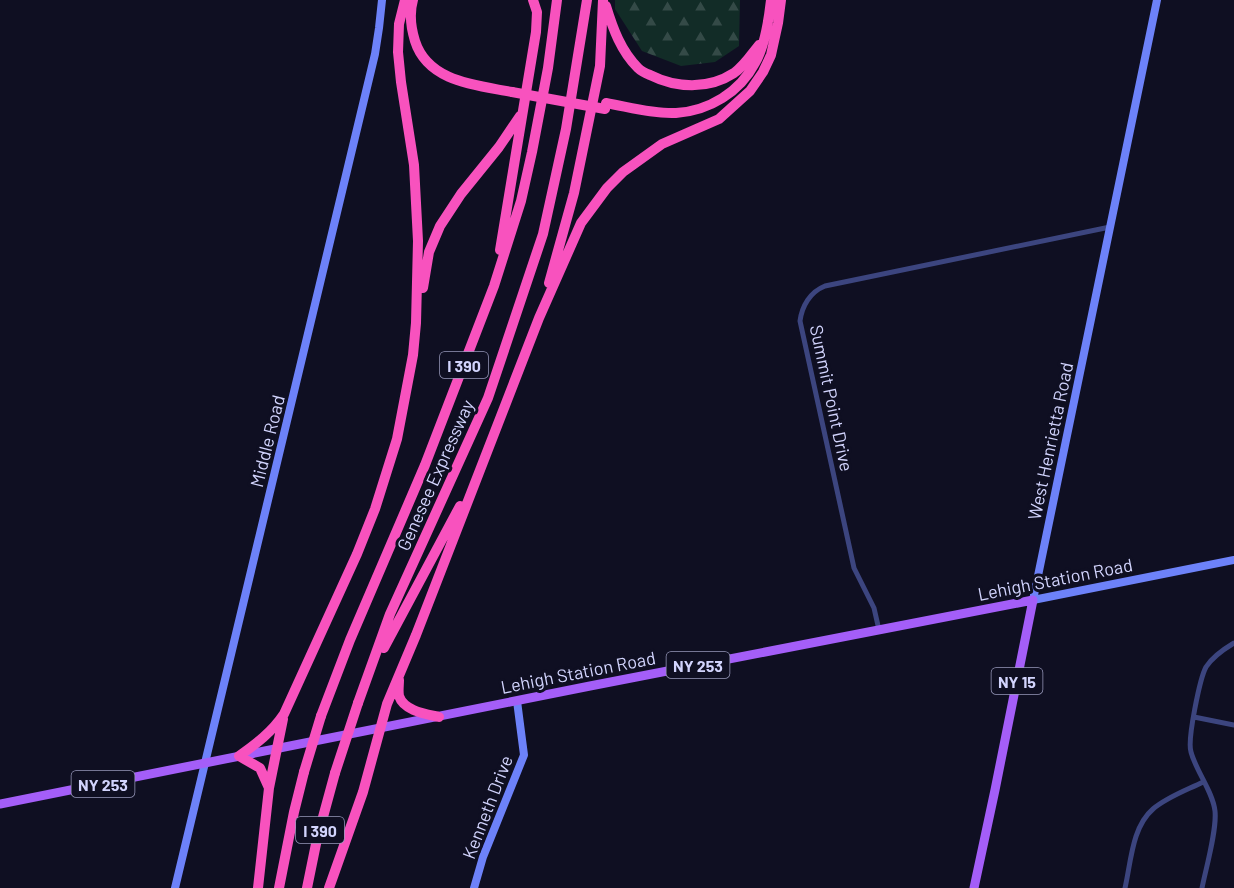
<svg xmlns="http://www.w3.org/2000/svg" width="1234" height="888" font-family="Barlow,sans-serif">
<defs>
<pattern id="forest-firs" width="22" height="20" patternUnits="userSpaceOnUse" patternTransform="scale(1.5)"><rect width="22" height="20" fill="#122c27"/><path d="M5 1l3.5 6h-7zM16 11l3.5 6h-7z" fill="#344a47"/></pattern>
</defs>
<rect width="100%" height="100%" fill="#0f0f22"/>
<!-- forest -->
<path fill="url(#forest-firs)" d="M615 0H740L739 46 715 62 681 66 642 51 615 9Z"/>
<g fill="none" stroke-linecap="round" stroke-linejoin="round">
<!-- street -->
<path stroke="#3c457f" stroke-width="5" d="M879 630 874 608 854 568 800 321C802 306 810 292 825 286L1110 227
M1194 717 1234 725
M1125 888C1131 862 1132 827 1153 809 1167 797 1187 790 1203 782
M1202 888C1206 868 1217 830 1215 811 1213 792 1196 771 1191 752 1187 740 1200 678 1206 667 1213 656 1224 649 1234 643"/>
<!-- secondary -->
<path stroke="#6d82f9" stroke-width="8" d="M1157 0 1033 600 1234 560
M175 888 375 54 379 28 382 0
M474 888 483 857 524 755 517 701"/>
<!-- primary -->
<path stroke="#a45ef8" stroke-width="9" d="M0 804 590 686 1033 600 995 790 974 888"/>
<!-- highway -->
<path stroke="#f852be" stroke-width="10" d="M413 0C409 14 411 28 415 41 428 82 476 85 512 92
M606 6C613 29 621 51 638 68 641 71 645 73 650 75 676 88 708 90 734 73 744 66 751 55 759 45
M606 103C629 107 653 114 676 113 709 111 740 92 755 63 764 48 769 18 771 0
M500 250 536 32 537 12 533 0
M549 283 574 193 600 66 603 0
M423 288 429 252 440 226 461 194 499 147 520 116
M384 648 460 506
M399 680C399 685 398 691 399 696 404 711 426 714 439 717
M358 703 390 614 488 398 543 234 566 129 587 0
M321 716 350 640 425 465 494 286 521 201 532 152 548 68 557 0
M269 788 260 768 239 756C256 744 272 732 284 714L357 554 375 509 397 439 413 355 416 323 418 241 414 165 401 82 398 52 399 24 405 0
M258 888 269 788 283 719
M279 888 294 812 304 772
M307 888 317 839 335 773
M329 888 363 792 387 704 416 635 539 318 581 223 607 188 623 172 662 144 719 119 750 91 763 72 771 55 778 23 781 0"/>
<!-- highway-bridge -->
<path stroke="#f852be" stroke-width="10" d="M512 92 605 109
M304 772 321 716
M335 773 358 703"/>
</g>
<g text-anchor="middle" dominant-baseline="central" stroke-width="6" stroke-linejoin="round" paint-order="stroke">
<!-- shield labels -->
<g fill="#0f0f22" stroke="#9899bb" stroke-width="1.5">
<rect x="440" y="352" width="48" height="26" rx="4.5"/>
<rect x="666.5" y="652" width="63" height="26" rx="4.5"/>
<rect x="991.5" y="668" width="51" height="26" rx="4.5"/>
<rect x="71.5" y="771" width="63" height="26" rx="4.5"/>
<rect x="296" y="817" width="48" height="26" rx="4.5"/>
</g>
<g font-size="16" font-weight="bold" fill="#d2d4fd">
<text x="464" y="365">I 390</text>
<text x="698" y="665">NY 253</text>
<text x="1017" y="681">NY 15</text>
<text x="103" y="784">NY 253</text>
<text x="320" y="830">I 390</text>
</g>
<!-- street labels -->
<g font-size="18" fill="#d2d4fd" stroke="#0f0f22">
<text transform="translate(832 398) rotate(78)">Summit Point Drive</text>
<text transform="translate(267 441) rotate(-76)">Middle Road</text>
<text transform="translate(1050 441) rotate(-78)">West Henrietta Road</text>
<text transform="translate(435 475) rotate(-66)">Genesee Expressway</text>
<text transform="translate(1055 579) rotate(-11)">Lehigh Station Road</text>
<text transform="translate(578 672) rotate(-11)">Lehigh Station Road</text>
<text transform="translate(487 807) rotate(-69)">Kenneth Drive</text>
</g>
</g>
</svg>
